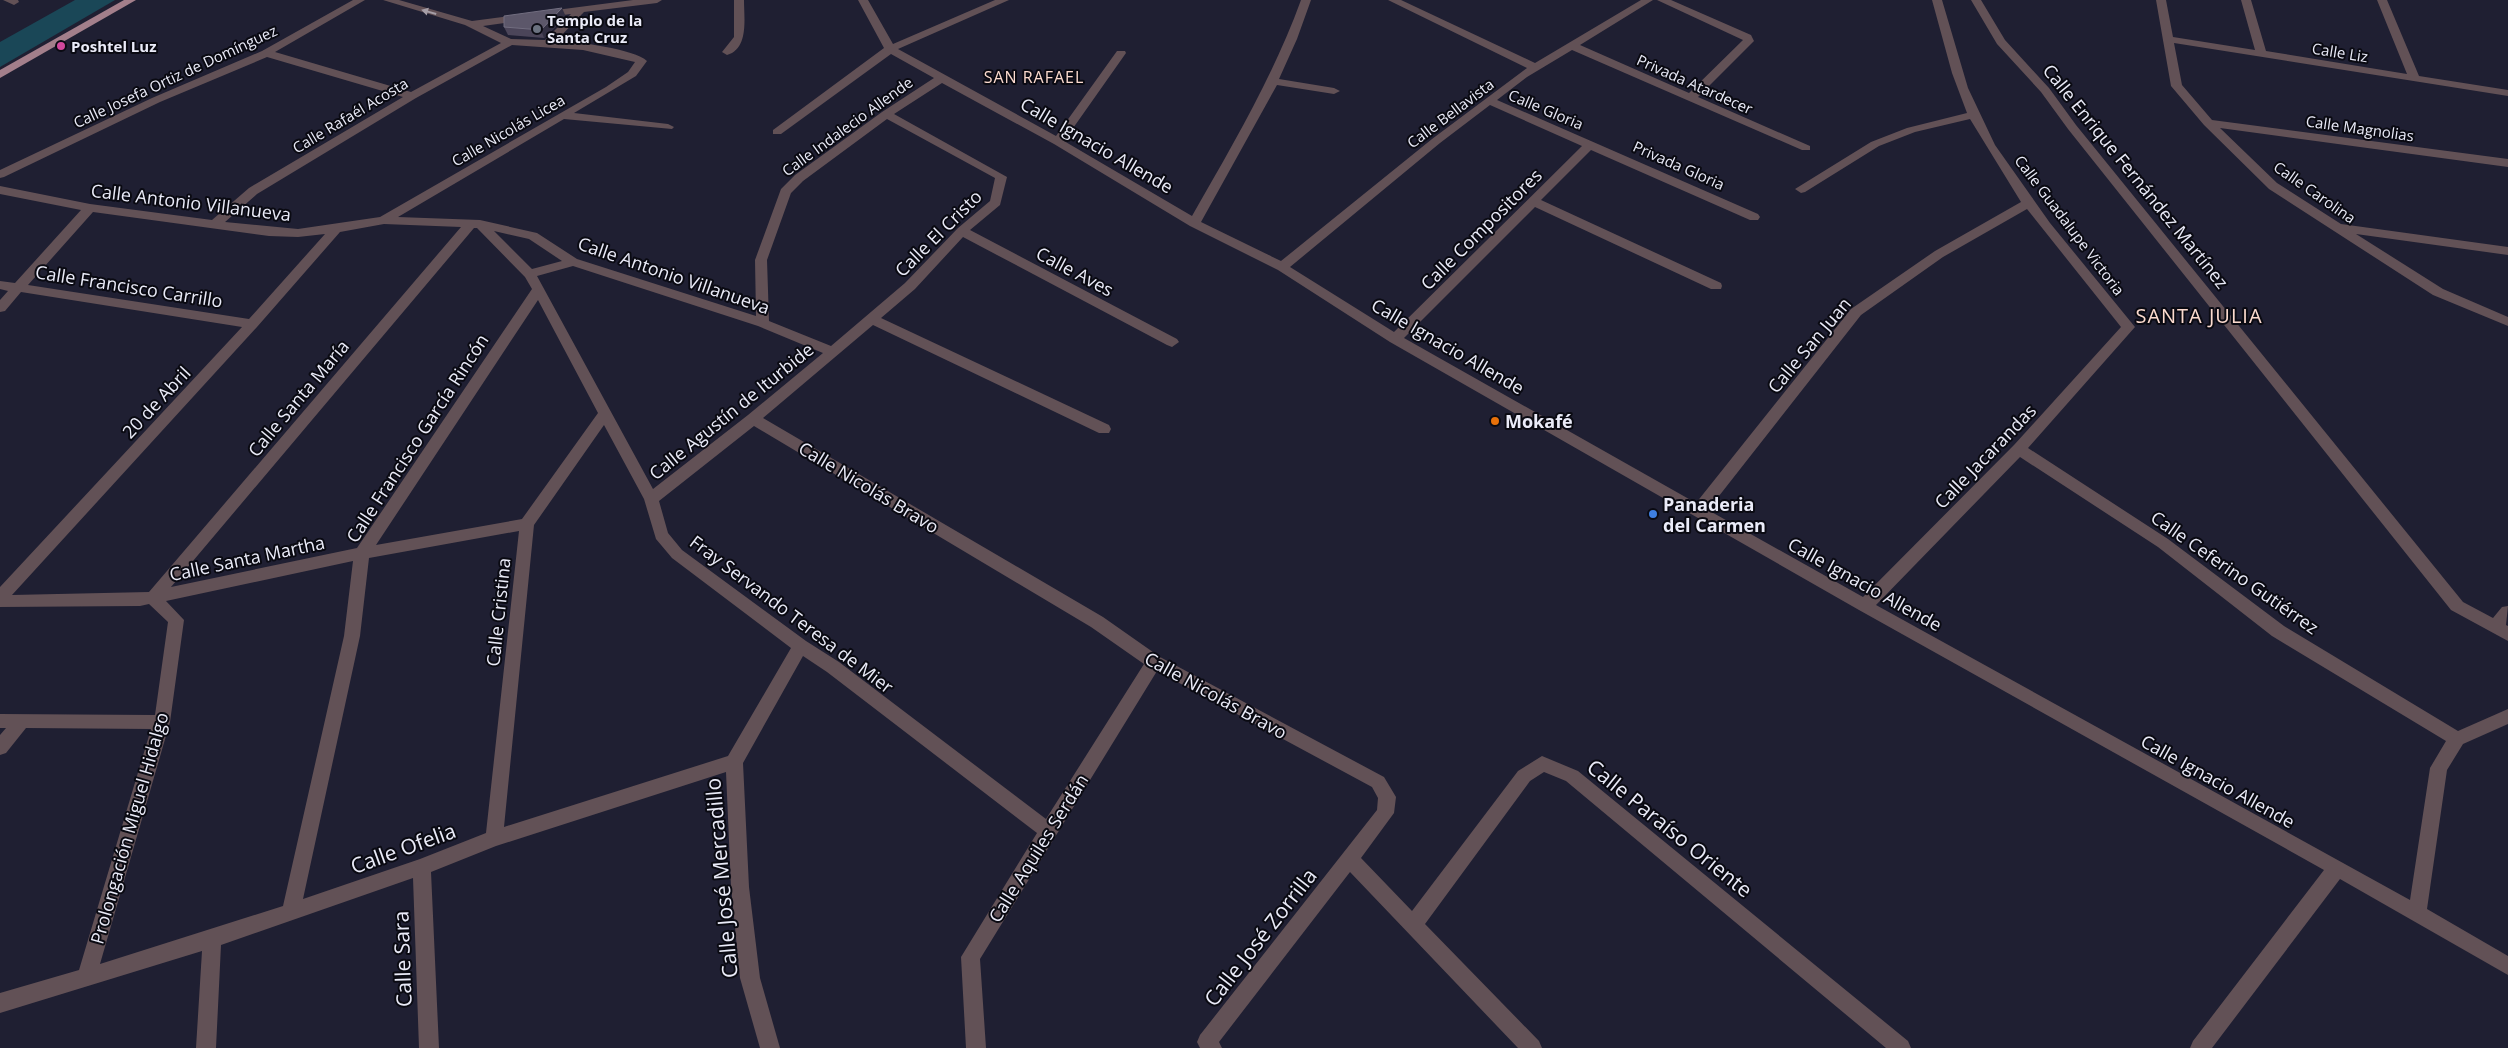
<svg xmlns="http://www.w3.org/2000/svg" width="2508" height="1048" font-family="'Open Sans',sans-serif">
<rect width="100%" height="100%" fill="#1f1f32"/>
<!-- water -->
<path fill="#1a4757" d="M75 0H115L0 67V42Z"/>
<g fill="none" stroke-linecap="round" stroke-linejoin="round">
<!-- minor -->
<path fill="#625156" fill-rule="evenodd" d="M3 0H18L19 2 14 5Z
M353 0H365L275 52 411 92 501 43 465 25 383 0H399L472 21 633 0H662L657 3 584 12 557 40C576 42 635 49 647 61L636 76 574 113 668 124 674 127 672 129 564 119 398 217 480 220 537 233 577 259 756 316 755 260 781 189 795 175 882 112 934 78 891 54 781 134H773V130L884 48 858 0H868L893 44 995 0H1009L898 49 1056 136 1117 51H1125L1126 53 1064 141 1192 216C1232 146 1273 77 1301 0H1311L1297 39 1279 79 1334 88 1340 91 1334 94 1277 85 1201 222 1281 261 1432 139 1527 68 1388 0H1401L1535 63 1641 0H1653L1580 45 1689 93 1743 40 1657 0H1671L1751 35 1754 41 1698 97 1810 146V150H1802L1572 50 1527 77 1497 100 1758 214 1760 217 1758 220H1750L1591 150 1541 200 1721 283 1722 286 1721 289H1711L1535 207 1404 338 1696 503 1851 309 1935 251 2021 202 1970 119 1915 132 1879 146 1805 192 1801 193 1795 189 1871 142 1907 128 1967 113 1952 73 1932 0H1942L1968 88 1995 145 2050 223 2135 327 2028 448 2168 539 2284 626 2458 731 2508 709V724L2463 744 2447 770 2427 909 2508 956V975L2340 879 2212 1048H2190L2193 1041 2324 870 1859 610 1390 342 1278 270 1190 226 1054 144 942 83 894 114 1007 177 1000 205 970 230 1177 339 1179 342 1172 347 1167 345 963 237 915 289 881 318 1109 425 1111 429 1109 433H1099L873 325 763 418 1103 617 1160 657 1384 777 1396 797 1394 813 1361 858 1412 911 1518 771 1542 756 1578 771 1908 1041 1911 1048H1886L1566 781 1544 772 1530 781 1425 924 1539 1041 1542 1048H1518L1350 872 1219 1042 1222 1048H1200L1197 1042 1200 1035 1377 810 1378 798 1372 787 1157 671 980 959 986 1048H966L961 957 1037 833 827 672 803 656 743 763 749 887 760 978 780 1048H760L740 978 731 887 726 772 496 846 431 872 439 1048H419L413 878 221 945 216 1048H196L202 951 0 1013V993L79 970 151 729 26 728 6 753 0 755V735L6 728H0V714L155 715 168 622 149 604 140 606 0 607V587L242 327 21 292 5 311 0 312V300L8 291 0 289V281L15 283 81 210 0 194V186L90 204 212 220 249 188 403 97 267 57 160 102 4 177 0 178V170L152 98 262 51ZM571 14 545 40 511 39 483 26ZM512 45 583 50 635 62 628 72 606 87 380 217 298 229 225 222 257 194 416 98ZM1490 105 1582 146 1394 332 1290 267 1440 143ZM887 119 995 178 990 201 958 228 905 283 831 346 769 321 767 260 791 193 803 181ZM2027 209 2121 327 2014 445 1863 597 1708 510 1861 315 1943 257ZM93 212 269 236 298 237 325 234 249 319 28 285ZM384 224 461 227 149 592 12 595 257 327 340 232ZM474 228H477L525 277 532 289 357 548 171 587ZM494 231 529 239 562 261 532 269ZM573 266 758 326 823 353 748 415 653 489 537 276ZM538 300 598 413 522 519 376 545ZM604 425 644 499 656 539 672 558 791 648 728 756 504 827 534 525ZM754 426 1091 627 1144 664 1046 819 839 662 806 641 682 550 668 533 659 501ZM2020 457 2158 547 2272 636 2446 741 2430 768 2410 900 1876 605ZM519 531 486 833 420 859 303 899 360 636 369 558ZM353 561 344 636 283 906 100 964 170 722 184 620 166 601Z
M734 0H744C744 18 749 49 727 55L722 52 734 37Z
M1971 0H1981L2005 40 2049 88 2076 125 2463 602 2493 618 2502 607 2508 606 2506 625 2508 626V641L2451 610 2068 129 2041 92 1997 44Z
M2156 0H2166L2173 37 2255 50 2241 0H2251L2266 51 2407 74 2377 0H2387L2419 76 2508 90V96L2174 43 2182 85 2212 120 2508 159V167L2220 128 2277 183 2341 224 2508 247V255L2356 234 2443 289 2508 317V326L2433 295 2269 189 2204 125 2171 86Z"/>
<!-- major -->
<path fill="#a37f8b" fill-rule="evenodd" d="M124 0H136L0 78V70Z"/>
</g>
<!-- wall -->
<path fill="#4b4559" d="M566 17 544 38 508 35 504 27Z"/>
<!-- shaded-wall -->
<path fill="#322f42" d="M562 8 566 17 544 38 541 30Z"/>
<!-- building -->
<path fill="#5c576a" stroke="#726e80" d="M562 8 541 30 504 27V16Z"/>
<!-- one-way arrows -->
<defs><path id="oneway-solid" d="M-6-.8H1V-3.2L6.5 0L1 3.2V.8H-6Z" transform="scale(1.25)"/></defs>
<use fill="#a69ea7" href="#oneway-solid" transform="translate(429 12) rotate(-164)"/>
<!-- markers -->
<circle fill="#6b7280" stroke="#0a0a12" stroke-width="2" cx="537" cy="29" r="5"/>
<circle fill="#d1479c" stroke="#0a0a12" stroke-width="2" cx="61" cy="46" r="5"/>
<circle fill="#e8710a" stroke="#0a0a12" stroke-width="2" cx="1495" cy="421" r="5"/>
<circle fill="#3f7fe0" stroke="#0a0a12" stroke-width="2" cx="1653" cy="514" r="5"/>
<g text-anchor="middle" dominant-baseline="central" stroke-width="4" stroke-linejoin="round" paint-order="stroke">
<!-- far-poi labels -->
<g font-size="15" font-weight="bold" fill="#eaebf8" stroke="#0a0a12" text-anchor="start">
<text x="547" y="20">Templo de la<tspan x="547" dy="17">Santa Cruz</tspan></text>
<text x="71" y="46">Poshtel Luz</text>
</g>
<!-- far-street labels -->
<g font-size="15" fill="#eaebf8" stroke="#0a0a12">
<text transform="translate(2340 52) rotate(9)">Calle Liz</text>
<text transform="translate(175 76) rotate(-25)">Calle Josefa Ortiz de Domínguez</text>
<text transform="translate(1695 84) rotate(24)">Privada Atardecer</text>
<text transform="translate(1546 109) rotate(23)">Calle Gloria</text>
<text transform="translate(1450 113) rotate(-37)">Calle Bellavista</text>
<text transform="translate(350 115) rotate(-31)">Calle Rafaél Acosta</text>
<text transform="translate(847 126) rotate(-36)">Calle Indalecio Allende</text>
<text transform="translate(2360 128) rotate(8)">Calle Magnolias</text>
<text transform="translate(508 130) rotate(-30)">Calle Nicolás Licea</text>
<text transform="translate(1679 165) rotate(24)">Privada Gloria</text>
<text transform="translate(2315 192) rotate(35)">Calle Carolina</text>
<text transform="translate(2070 225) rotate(53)">Calle Guadalupe Victoria</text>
</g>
<!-- far-quarter labels -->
<g font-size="16" letter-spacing="1" fill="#fcdbcf" stroke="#0a0a12">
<text x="1034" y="77">SAN RAFAEL</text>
</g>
<!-- street labels -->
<g font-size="18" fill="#eaebf8" stroke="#0a0a12">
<text transform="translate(1097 145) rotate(30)">Calle Ignacio Allende</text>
<text transform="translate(2136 176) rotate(51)">Calle Enrique Fernández Martínez</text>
<text transform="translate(191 202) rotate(7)">Calle Antonio Villanueva</text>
<text transform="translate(1481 229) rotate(-45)">Calle Compositores</text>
<text transform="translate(938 233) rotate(-45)">Calle El Cristo</text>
<text transform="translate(1075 271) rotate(28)">Calle Aves</text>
<text transform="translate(674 275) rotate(19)">Calle Antonio Villanueva</text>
<text transform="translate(129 286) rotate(9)">Calle Francisco Carrillo</text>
<text transform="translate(1809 345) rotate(-50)">Calle San Juan</text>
<text transform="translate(1448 346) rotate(30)">Calle Ignacio Allende</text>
<text transform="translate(298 398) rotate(-50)">Calle Santa María</text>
<text transform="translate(156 402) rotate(-47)">20 de Abril</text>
<text transform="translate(731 411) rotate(-39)">Calle Agustín de Iturbide</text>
<text transform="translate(417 438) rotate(-57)">Calle Francisco García Rincón</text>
<text transform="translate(1985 456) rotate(-46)">Calle Jacarandas</text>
<text transform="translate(869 487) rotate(31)">Calle Nicolás Bravo</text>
<text transform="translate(247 558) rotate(-12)">Calle Santa Martha</text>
<text transform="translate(2235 572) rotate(35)">Calle Ceferino Gutiérrez</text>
<text transform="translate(1865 584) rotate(29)">Calle Ignacio Allende</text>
<text transform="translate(498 612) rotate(-84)">Calle Cristina</text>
<text transform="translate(792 614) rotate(37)">Fray Servando Teresa de Mier</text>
<text transform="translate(1216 695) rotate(29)">Calle Nicolás Bravo</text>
<text transform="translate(2218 781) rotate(29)">Calle Ignacio Allende</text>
<text transform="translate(129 828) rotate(-74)">Prolongación Miguel Hidalgo</text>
<text transform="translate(1038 848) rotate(-58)">Calle Aquiles Serdán</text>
</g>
<!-- poi labels -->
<g font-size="18" font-weight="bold" fill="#eaebf8" stroke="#0a0a12" text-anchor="start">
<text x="1505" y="421">Mokafé</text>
<text x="1663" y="504">Panaderia<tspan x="1663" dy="21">del Carmen</tspan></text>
</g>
<!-- quarter labels -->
<g font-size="20" letter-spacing="1" fill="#fcdbcf" stroke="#0a0a12">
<text x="2199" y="315">SANTA JULIA</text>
</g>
<!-- near-street labels -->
<g font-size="21" fill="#eaebf8" stroke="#0a0a12">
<text transform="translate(1670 828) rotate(39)">Calle Paraíso Oriente</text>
<text transform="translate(403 848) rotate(-20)">Calle Ofelia</text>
<text transform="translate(721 878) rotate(-95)">Calle José Mercadillo</text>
<text transform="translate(1260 937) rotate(-52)">Calle José Zorrilla</text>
<text transform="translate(402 959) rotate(-92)">Calle Sara</text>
</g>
</g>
</svg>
